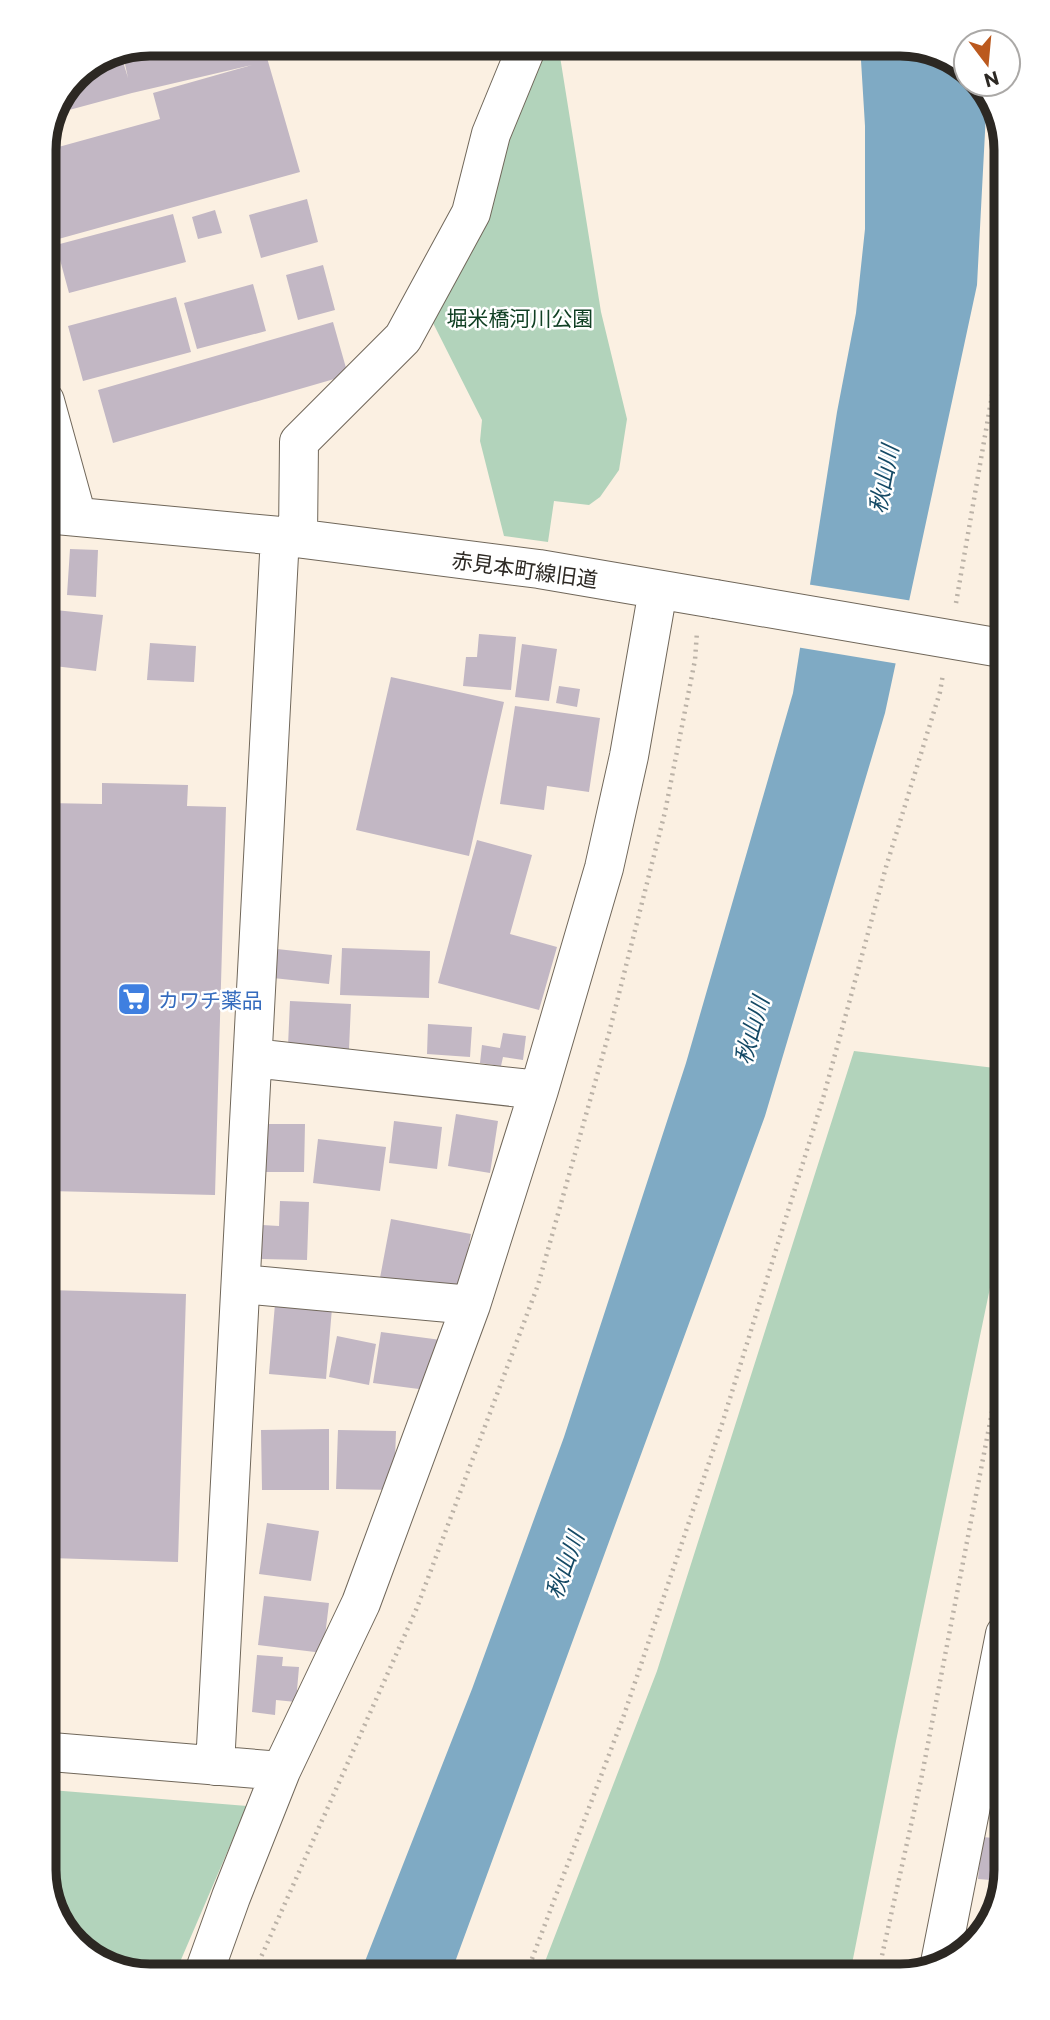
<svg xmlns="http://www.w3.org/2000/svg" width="1050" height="2020" font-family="Commissioner,'Noto Sans JP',sans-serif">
<rect width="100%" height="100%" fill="#fbf0e2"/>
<!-- green -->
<path fill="#b2d3bb" d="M543 44H558L601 312 627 419 619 470 600 497 589 505 554 501 548 542 504 536 480 441 482 420 431 319Z
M854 1051 1003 1069V1225L896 1741 851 1969 541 1972 657 1671Z
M51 1790 247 1806 174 1976H143L91 1958 52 1910Z"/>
<!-- water -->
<path fill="#7faac4" d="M860 44H908L964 65 966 84H979L987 94 977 285 885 713 765 1116 451 1973 360 1974 472 1689 564 1437 686 1063 793 693 837 412 856 313 865 229V126Z"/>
<!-- pier -->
<path fill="#fbf0e2" d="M806 584 913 601 899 664 796 647Z"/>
<!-- building -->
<path fill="#c2b7c4" d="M150 44H263L300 172 44 243V151L160 119 153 93 252 65 132 93 58 113 75 75 121 55 128 78 123 55Z
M286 44H357V45L289 59Z
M307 199 318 242 261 258 249 215Z
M215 210 222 233 198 239 192 217Z
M173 214 186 262 69 293 56 245Z
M323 265 335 310 298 320 286 275Z
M253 284 266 331 197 349 184 303Z
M176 297 191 352 83 381 68 326Z
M333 322 348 375 113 443 98 390Z
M70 549 98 550 96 597 67 595Z
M46 609 103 615 96 671 46 665Z
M479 634 516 637 511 690 463 686 466 657H477Z
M150 643 196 646 194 682 147 680Z
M522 644 557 649 549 701 515 697Z
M391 677 504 702 469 856 356 830Z
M559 686 580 689 577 707 556 703Z
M515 706 600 718 589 792 547 786 544 810 500 804Z
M102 783 188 785 187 806 226 807 215 1195 49 1191 47 803 102 804Z
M477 840 532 855 510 934 557 947 539 1010 438 983Z
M342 948 430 951 429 998 340 995Z
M277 949 332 955 329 984 273 978Z
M290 1001 351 1004 349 1049 288 1046Z
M428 1024 472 1027 470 1057 427 1054Z
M503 1033 526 1036 523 1060 503 1057 501 1066 480 1063 482 1045 500 1048Z
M456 1114 498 1121 490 1173 448 1166Z
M394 1121 442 1127 437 1169 389 1163Z
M267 1124H305L304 1172H266Z
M318 1139 386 1147 380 1191 313 1183Z
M280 1201 309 1202 307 1260 261 1259 262 1225 279 1226Z
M391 1219 471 1234 460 1293 380 1278Z
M49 1290 186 1294 178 1562 50 1558Z
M275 1304 332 1308 326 1379 269 1374Z
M381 1332 441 1340 434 1391 373 1383Z
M337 1336 376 1344 369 1385 329 1377Z
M329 1429V1490H262L261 1430Z
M338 1430 396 1431 394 1490 336 1489Z
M267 1523 319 1531 311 1581 259 1574Z
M264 1596 329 1603 323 1653 258 1645Z
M257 1655 283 1657 282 1666 299 1667 296 1702 276 1700 275 1715 252 1712Z
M982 1837 1006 1839V1871L1003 1881 978 1879Z"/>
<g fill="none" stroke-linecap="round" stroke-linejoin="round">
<!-- minor casing -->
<g stroke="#70675a" stroke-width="40">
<path id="minor" d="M45 401 77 517
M46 514 280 536 539 569 715 599
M298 538 299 442 403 338 471 213 491 134 528 44
M253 1058 539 1090
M241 1284 471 1305
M51 1752 281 1771
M215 1766 280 536
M939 1968 1005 1634
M203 1975 231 1897 281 1771 361 1603 471 1305 539 1090 604 868 629 756 658 590"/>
</g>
<!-- path -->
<path stroke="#bbb2a7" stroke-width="4.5" stroke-dasharray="2 5" stroke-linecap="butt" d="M956 603 999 355
M879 1969 921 1780 1004 1350
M527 1972 624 1715 722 1424 824 1095 886 867 940 692 943 674
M253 1975 416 1610 538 1285 609 1033 665 812 695 660 697 632"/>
<!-- minor -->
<use href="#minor" stroke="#fff" stroke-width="38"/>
<!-- minor-bridge casing -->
<g stroke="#70675a" stroke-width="40" stroke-linecap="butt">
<path id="minor-bridge" d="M715 599 1001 648"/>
</g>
<!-- minor-bridge -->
<use href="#minor-bridge" stroke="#fff" stroke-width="38"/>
</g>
<!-- icons -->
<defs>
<g id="supermarket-square" transform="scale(1.75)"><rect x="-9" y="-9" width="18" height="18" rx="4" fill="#3f7fe0" stroke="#fff"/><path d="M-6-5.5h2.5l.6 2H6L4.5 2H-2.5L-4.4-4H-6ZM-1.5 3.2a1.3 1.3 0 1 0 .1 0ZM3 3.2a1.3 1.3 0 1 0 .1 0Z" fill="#fff"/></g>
</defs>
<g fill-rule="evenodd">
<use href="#supermarket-square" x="134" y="999"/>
</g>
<g text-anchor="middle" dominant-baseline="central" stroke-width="5" stroke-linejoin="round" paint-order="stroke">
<!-- park labels -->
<g font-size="21" fill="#114024" stroke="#fff">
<text x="520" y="317">堀米橋河川公園</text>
</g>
<!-- street labels -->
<g font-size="21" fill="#2c2823" stroke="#fff">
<text transform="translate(525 569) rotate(8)">赤見本町線旧道</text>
</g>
<!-- shop labels -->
<g font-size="21" fill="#366cbe" stroke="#fff" text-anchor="start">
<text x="158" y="999">カワチ薬品</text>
</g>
<!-- water labels -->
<g font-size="23" font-style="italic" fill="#144965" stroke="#fff">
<text transform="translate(883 479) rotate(-79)">秋山川</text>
<text transform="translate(751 1030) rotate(-74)">秋山川</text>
<text transform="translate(564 1565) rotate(-70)">秋山川</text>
</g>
</g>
<!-- crop -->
<path d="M0 0H1050V2020H0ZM150 56H900A94 94 0 0 1 994 150V1870A94 94 0 0 1 900 1964H150A94 94 0 0 1 56 1870V150A94 94 0 0 1 150 56Z" fill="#fff" fill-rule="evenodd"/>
<path fill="none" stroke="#2c2823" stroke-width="9" d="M150 56H900A94 94 0 0 1 994 150V1870A94 94 0 0 1 900 1964H150A94 94 0 0 1 56 1870V150A94 94 0 0 1 150 56Z"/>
<!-- north arrow -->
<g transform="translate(987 63) rotate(164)"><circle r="33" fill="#ffffff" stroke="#aba9a7" stroke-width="2"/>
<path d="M0-5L12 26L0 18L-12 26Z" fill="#bb591e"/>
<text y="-10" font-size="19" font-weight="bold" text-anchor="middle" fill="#2c2823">N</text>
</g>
</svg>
